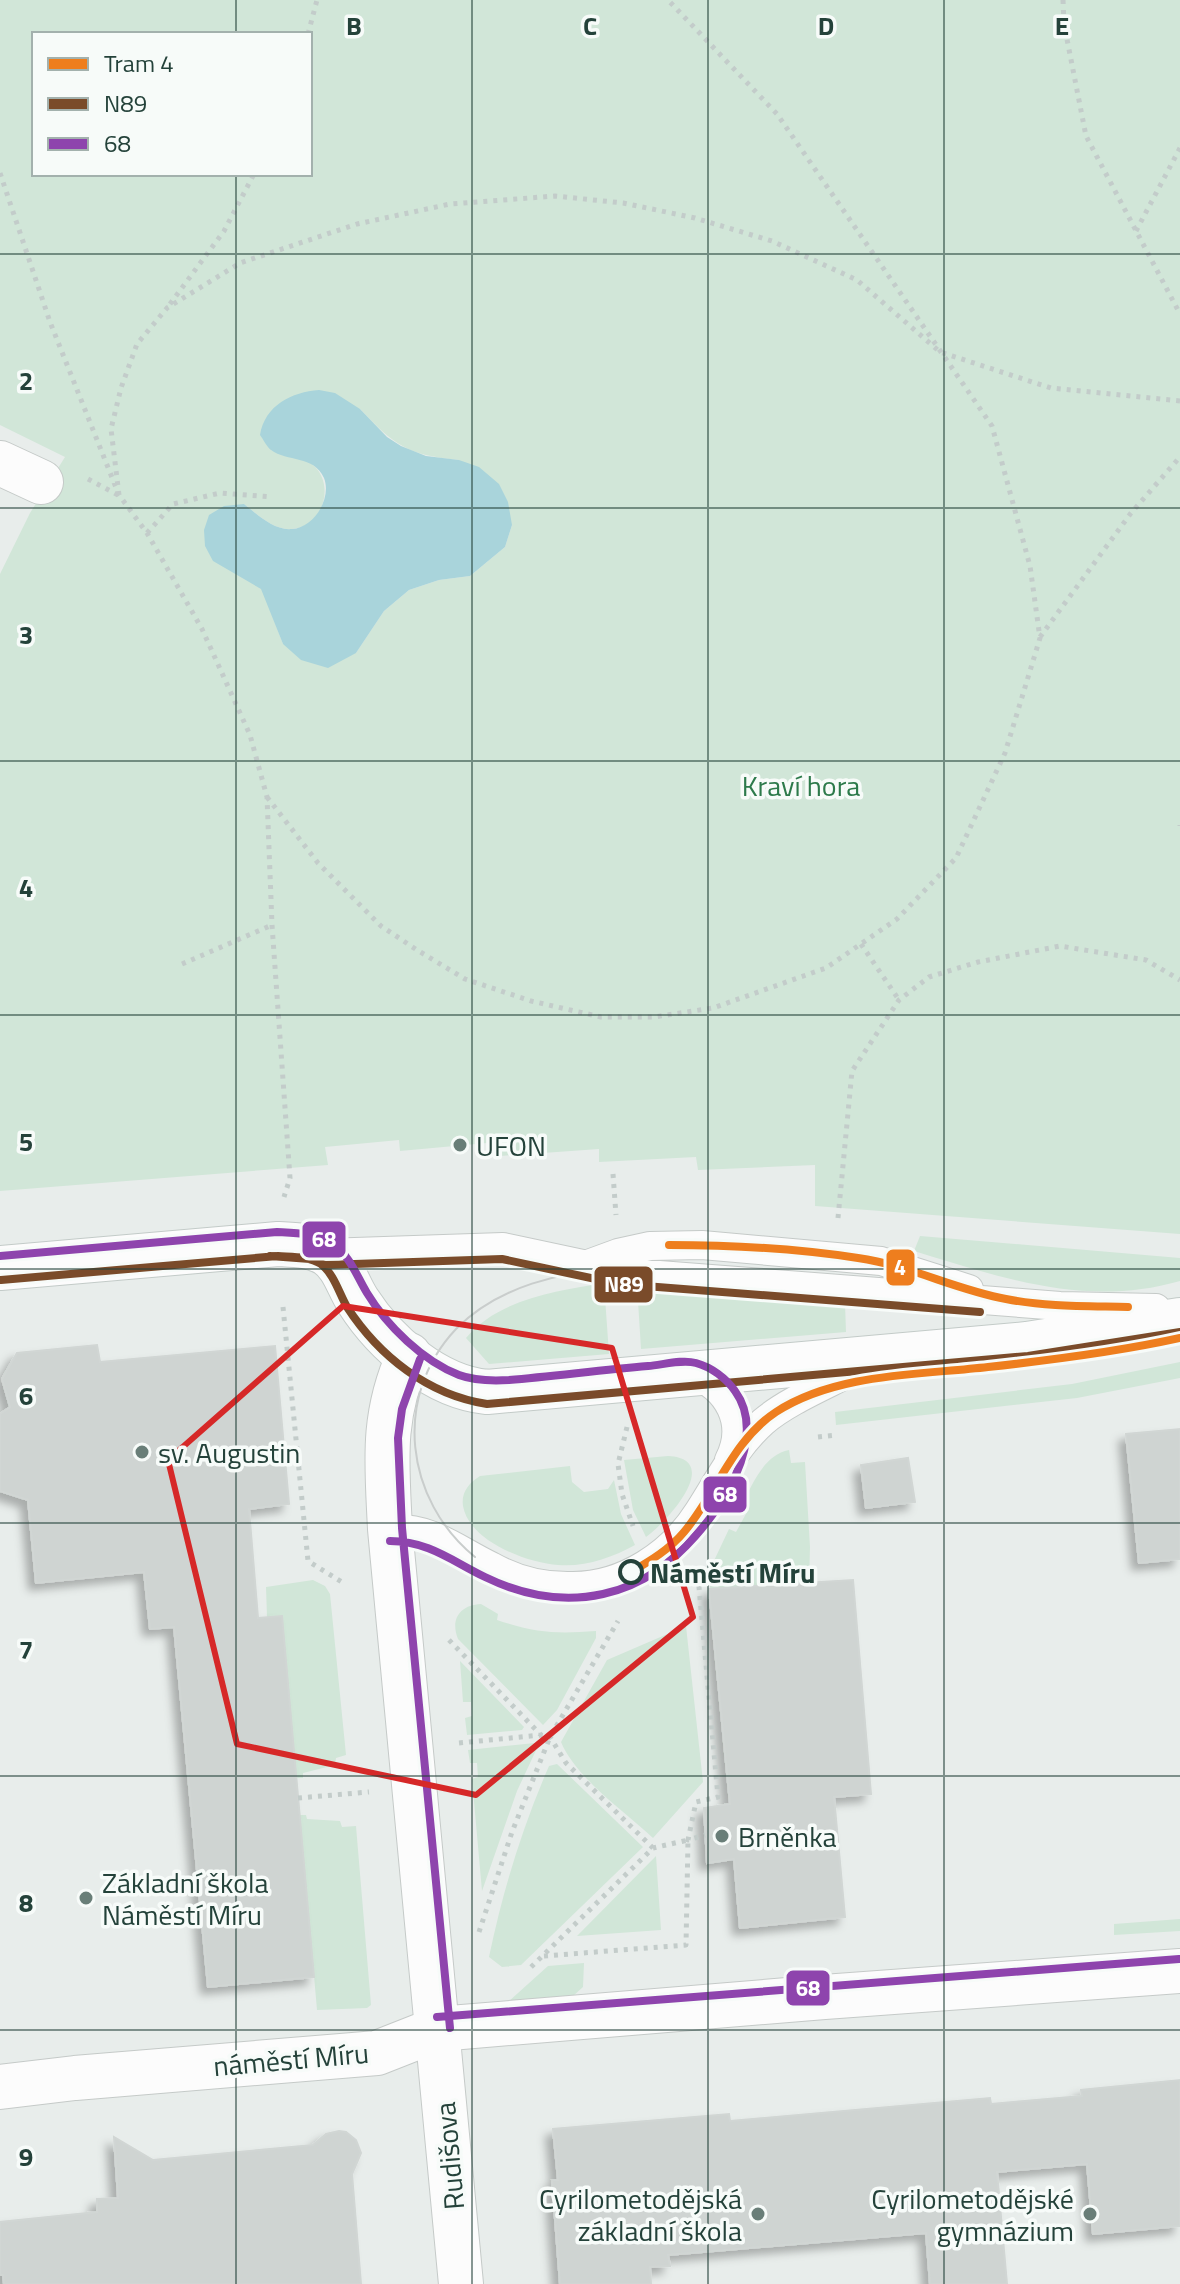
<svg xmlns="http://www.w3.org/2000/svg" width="1180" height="2284" font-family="'Titillium Web',sans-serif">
<defs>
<filter id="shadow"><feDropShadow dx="-7" dy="7" stdDeviation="4" flood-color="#0004"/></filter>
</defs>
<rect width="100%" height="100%" fill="#e8edeb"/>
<!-- green -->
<path fill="#d1e6d8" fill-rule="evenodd" d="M0 0H1180V1234L815 1206V1165L698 1170 696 1157 599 1162V1149L500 1156 498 1142 400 1151 399 1140 325 1147 328 1165 0 1191V574L30 513 65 457 0 425ZM34 34H310V174H34ZM360 409C395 446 408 455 459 460L512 525 505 547 470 576 439 580 409 590 384 611 356 653 283 644 262 589 244 504C257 514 274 531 292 529 324 527 336 483 312 464 302 456 283 454 271 450Z
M920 1236 1180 1258V1281C1086 1308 1003 1278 914 1251Z
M604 1283 609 1354 489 1364 466 1338C498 1299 557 1291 604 1283Z
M637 1285 845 1303 846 1332 641 1349Z
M1180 1362V1378L1077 1398 836 1425 835 1412 1072 1384Z
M789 1450 791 1463 805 1462 810 1547 809 1583 710 1589 711 1567 729 1529 736 1532 747 1512 740 1508C752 1486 763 1455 789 1450Z
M668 1456C724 1459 667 1522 646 1537L633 1510 624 1460Z
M570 1466 572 1482 584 1492 608 1489 614 1480 621 1514 635 1545C611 1558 586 1567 558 1565 527 1563 469 1541 463 1506 461 1492 469 1483 480 1476Z
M313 1580 325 1586 330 1594 346 1755 336 1758 335 1765 303 1773V1778H296L282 1616 267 1617 266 1587Z
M481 1604 498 1614 497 1620C536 1633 556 1634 596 1631V1638L557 1710 543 1725 458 1639C450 1619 460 1605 481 1604Z
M686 1626 703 1782 653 1838C624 1811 576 1778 561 1742L607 1660Z
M460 1661 524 1727 522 1730 467 1735 465 1718 472 1716 471 1702H463Z
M535 1743 538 1746 517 1791 482 1891 472 1779 478 1777 477 1763H470L468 1750Z
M557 1764 643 1847 521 1965 502 1967 489 1957C503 1890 522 1828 549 1766Z
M300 1815H306L307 1819 340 1821 342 1827 356 1826 371 2005 367 2008 317 2010Z
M656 1856 661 1930 577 1936Z
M1180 1919V1931L1114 1935V1924Z
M584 1963 583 1987 573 1996 507 2003 548 1966Z"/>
<!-- water -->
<path fill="#a9d4db" d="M319 390 335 393 360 409 387 437 401 446 426 456 459 460 479 467 499 484 508 502 512 525 505 547 470 576 439 580 409 590 384 611 356 653 328 668 301 660 283 644 261 589 213 561 205 546 204 530 209 515 224 506 244 504C257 514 274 531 292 529 314 528 332 498 324 478 314 455 287 462 271 450 267 447 263 439 260 435 265 405 292 392 319 390Z"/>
<!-- building -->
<path fill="#cfd4d2" stroke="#d1d6d4" stroke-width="2" filter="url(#shadow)" d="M97 1345 100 1362 275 1346 289 1504 249 1509 258 1618 282 1616 314 1977 208 1987 174 1627 150 1629 144 1572 36 1583 28 1500 0 1491V1414L10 1407 2 1379 17 1353Z
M1180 1429V1559L1139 1563 1126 1434Z
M908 1458 915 1502 866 1508 861 1465Z
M853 1580 871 1794 834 1797 845 1917 740 1928 734 1859 707 1863 704 1808 730 1804 709 1589Z
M1180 2080V2226L1093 2234 1087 2164 997 2172 1007 2284H930L926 2233 668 2255 670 2266 650 2267 651 2284H560L552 2180H558L553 2129 729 2114 730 2121 990 2098 991 2104 1082 2096 1081 2090Z
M339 2131 346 2132 356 2140 361 2153 352 2174 361 2284H4L3 2275H0V2222L97 2212V2199L118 2198 114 2137 153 2160 313 2145 326 2134Z"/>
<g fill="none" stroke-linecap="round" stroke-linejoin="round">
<!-- lane casing -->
<g stroke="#c5cac8" stroke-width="30">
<path id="lane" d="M325 1253 503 1247 620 1272 1060 1306 1156 1308
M588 1264 618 1253 650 1246 702 1245 881 1261 969 1289
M692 1374C728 1388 748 1423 729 1460
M390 1529C430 1526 456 1549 491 1566 516 1580 544 1587 573 1586 624 1586 672 1554 699 1511 719 1480 735 1447 763 1422 788 1400 834 1382 864 1365"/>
</g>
<!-- street casing -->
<g stroke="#c5cac8" stroke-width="46">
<path id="street" d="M0 463 41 482
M409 1355C381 1417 387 1464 390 1529L461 2284
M0 2087 75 2078 377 2053 438 2029 824 1997 1180 1971"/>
</g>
<!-- secondary casing -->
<g stroke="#c3cbc8" stroke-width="46">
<path id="secondary" d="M0 1268 278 1244C295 1245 312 1245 327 1254 344 1266 347 1284 358 1301 385 1343 435 1387 487 1392L1027 1344 1180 1320"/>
</g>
<!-- path -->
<path stroke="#c3ccca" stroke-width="5" stroke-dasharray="4 6" stroke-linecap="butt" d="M1063 0 1064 24 1086 136 1180 314
M308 34 317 0
M0 173 50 322 119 495 147 533 202 629 250 735 267 797 272 925 290 1178 284 1197
M1136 231 1180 148
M170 304 224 231 254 174
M88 479 118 495
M119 495 111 429 121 388 137 344 167 308 240 263 357 224 450 204 555 196 623 203 695 218 772 241 857 280 940 352 1051 388 1180 401
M147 533 173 504 220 493 272 497
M1040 637 1131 513 1180 457
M267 797 318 863 381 926 417 950 465 979 531 1001 601 1017H654L713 1008 826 968 897 919 956 858 1005 753 1040 638 1030 566 992 426 777 114 668 0
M1180 825V826
M861 944 899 1000
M182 964 272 925
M613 1174 616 1215
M838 1218 852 1071 899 1000 929 977 978 962 1060 946 1146 960 1180 980
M283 1307 308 1561 345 1584
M627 1427 618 1464 622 1494 633 1526
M818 1437 837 1435
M698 1576 718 1797 696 1802 688 1840 705 1835
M449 1640 541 1735 550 1737 566 1763 653 1848 527 1971
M459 1743 541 1735
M298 1798 369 1792
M479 1932 512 1832 550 1737 618 1621
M544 1956 686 1945 688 1840 653 1848"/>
<!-- lane -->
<use href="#lane" stroke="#fcfcfc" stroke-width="28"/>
<!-- street -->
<use href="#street" stroke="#fcfcfc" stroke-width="44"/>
<!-- secondary -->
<use href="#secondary" stroke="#fcfcfc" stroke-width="44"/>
<!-- tram -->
<path stroke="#c9cdcc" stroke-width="2" d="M475 1557C405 1500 392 1397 456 1329 496 1288 564 1268 620 1272"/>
<!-- bus-1 casing -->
<g stroke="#f7fbf9" stroke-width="14">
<path id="bus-1" d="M270 1256 310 1259 325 1265 502 1259 619 1284 980 1312
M1 1280 278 1256C292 1257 309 1256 321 1264 334 1274 339 1293 347 1307 379 1356 428 1395 487 1404L1028 1356 1180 1332"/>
</g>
<!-- bus-2 casing -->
<g stroke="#f7fbf9" stroke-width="14">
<path id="bus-2" d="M0 1256 277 1232C295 1233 315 1233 331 1243 350 1255 356 1275 367 1293 387 1326 423 1361 459 1375 475 1381 492 1381 509 1380 555 1376 601 1370 648 1366 662 1365 682 1359 696 1363 711 1367 726 1378 735 1391 775 1446 704 1538 658 1570 642 1581 622 1590 603 1594 562 1603 522 1595 485 1577 452 1561 428 1541 390 1541
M420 1359 402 1409 398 1438 402 1528 450 2028
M437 2017 1179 1959"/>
</g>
<!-- bus-1 -->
<use href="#bus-1" stroke="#7a4b2a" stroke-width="8"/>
<!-- bus-2 -->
<use href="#bus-2" stroke="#8e44ad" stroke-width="8"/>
<!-- tram-1 casing -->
<g stroke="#f7fbf9" stroke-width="14">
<path id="tram-1" d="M669 1245C729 1245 799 1249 858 1258 909 1265 956 1290 1006 1299 1046 1307 1087 1306 1128 1307
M631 1572C650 1561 670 1549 684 1532 717 1493 732 1441 776 1412 836 1373 919 1375 988 1367 1053 1360 1117 1352 1180 1338"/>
</g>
<!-- tram-1 -->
<use href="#tram-1" stroke="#ee7e1e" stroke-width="8"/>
</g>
<!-- marked area -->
<path fill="none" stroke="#d62828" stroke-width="6" stroke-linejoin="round" d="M343 1306 612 1348 693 1617 476 1795 237 1744 168 1460Z"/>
<!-- grid -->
<path fill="none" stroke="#24423a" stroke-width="2" stroke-opacity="0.55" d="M236 0V34M472 0V2284M708 0V2284M944 0V2284M236 174V2284M0 254H1180M0 508H1180M0 761H1180M0 1015H1180M0 1269H1180M0 1523H1180M0 1776H1180M0 2030H1180"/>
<!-- markers -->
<g fill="#697e78" stroke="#f7fbf9" stroke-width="3">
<circle cx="460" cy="1145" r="8"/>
<circle cx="142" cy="1452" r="8"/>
<circle cx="722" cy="1836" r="8"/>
<circle cx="86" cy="1898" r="8"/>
<circle cx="758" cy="2214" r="8"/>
<circle cx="1090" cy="2214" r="8"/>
</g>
<circle fill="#f7fbf9" stroke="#24423a" stroke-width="4" cx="631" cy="1572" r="11"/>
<g text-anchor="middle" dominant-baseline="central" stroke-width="7" stroke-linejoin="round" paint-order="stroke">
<!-- park labels -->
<g font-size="28" fill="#2d7a4b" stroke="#f7fbf9">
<text x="801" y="785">Kraví hora</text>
</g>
<!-- poi labels -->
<g font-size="28" fill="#24423a" stroke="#f7fbf9" text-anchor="start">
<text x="476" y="1145">UFON</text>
<text x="158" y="1452">sv. Augustin</text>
<text x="738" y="1836">Brněnka</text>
<text x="102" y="1882">Základní škola<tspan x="102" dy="32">Náměstí Míru</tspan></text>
<text x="742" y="2198" text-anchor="end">Cyrilometodějská<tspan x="742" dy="32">základní škola</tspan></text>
<text x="1074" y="2198" text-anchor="end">Cyrilometodějské<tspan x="1074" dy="32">gymnázium</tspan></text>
</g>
<!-- stop labels -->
<g font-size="28" font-weight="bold" fill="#24423a" stroke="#f7fbf9" text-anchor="start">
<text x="650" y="1572">Náměstí Míru</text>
</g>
<!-- street labels -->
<g font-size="28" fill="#24423a" stroke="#f7fbf9">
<text transform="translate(291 2059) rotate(-5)">náměstí Míru</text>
<text transform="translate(449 2156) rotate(-95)">Rudišova</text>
</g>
</g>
<g font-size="26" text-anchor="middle" font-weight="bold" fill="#24423a" stroke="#f7fbf9" stroke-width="7" stroke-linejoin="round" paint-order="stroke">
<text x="354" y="35">B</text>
<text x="590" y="35">C</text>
<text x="826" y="35">D</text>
<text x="1062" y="35">E</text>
<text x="26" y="390">2</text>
<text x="26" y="644">3</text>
<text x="26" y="897">4</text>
<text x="26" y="1151">5</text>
<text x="26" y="1405">6</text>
<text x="26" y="1659">7</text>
<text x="26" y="1912">8</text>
<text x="26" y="2166">9</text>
</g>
<g stroke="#f7fbf9" stroke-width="3">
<rect x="301" y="1220" width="46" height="39" rx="8" fill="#8e44ad"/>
<rect x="885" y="1248" width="31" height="39" rx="8" fill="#ee7e1e"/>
<rect x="593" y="1265" width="61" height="39" rx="8" fill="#7a4b2a"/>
<rect x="702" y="1475" width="46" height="39" rx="8" fill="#8e44ad"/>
<rect x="785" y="1969" width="46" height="38" rx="8" fill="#8e44ad"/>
</g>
<g font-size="22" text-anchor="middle" font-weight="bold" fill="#fff">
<text x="324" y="1247">68</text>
<text x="900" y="1275">4</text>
<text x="624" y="1292">N89</text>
<text x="725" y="1502">68</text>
<text x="808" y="1996">68</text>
</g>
<!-- legend -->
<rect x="32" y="32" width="280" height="144" fill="#f7fbf9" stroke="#a3b1ad" stroke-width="2"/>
<rect x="48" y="58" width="40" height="12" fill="#ee7e1e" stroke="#a3b1ad" stroke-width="2"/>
<text x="104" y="72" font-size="24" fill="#24423a">Tram 4</text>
<rect x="48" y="98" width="40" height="12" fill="#7a4b2a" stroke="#a3b1ad" stroke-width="2"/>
<text x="104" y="112" font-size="24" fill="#24423a">N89</text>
<rect x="48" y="138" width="40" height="12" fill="#8e44ad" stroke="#a3b1ad" stroke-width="2"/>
<text x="104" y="152" font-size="24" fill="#24423a">68</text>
</svg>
